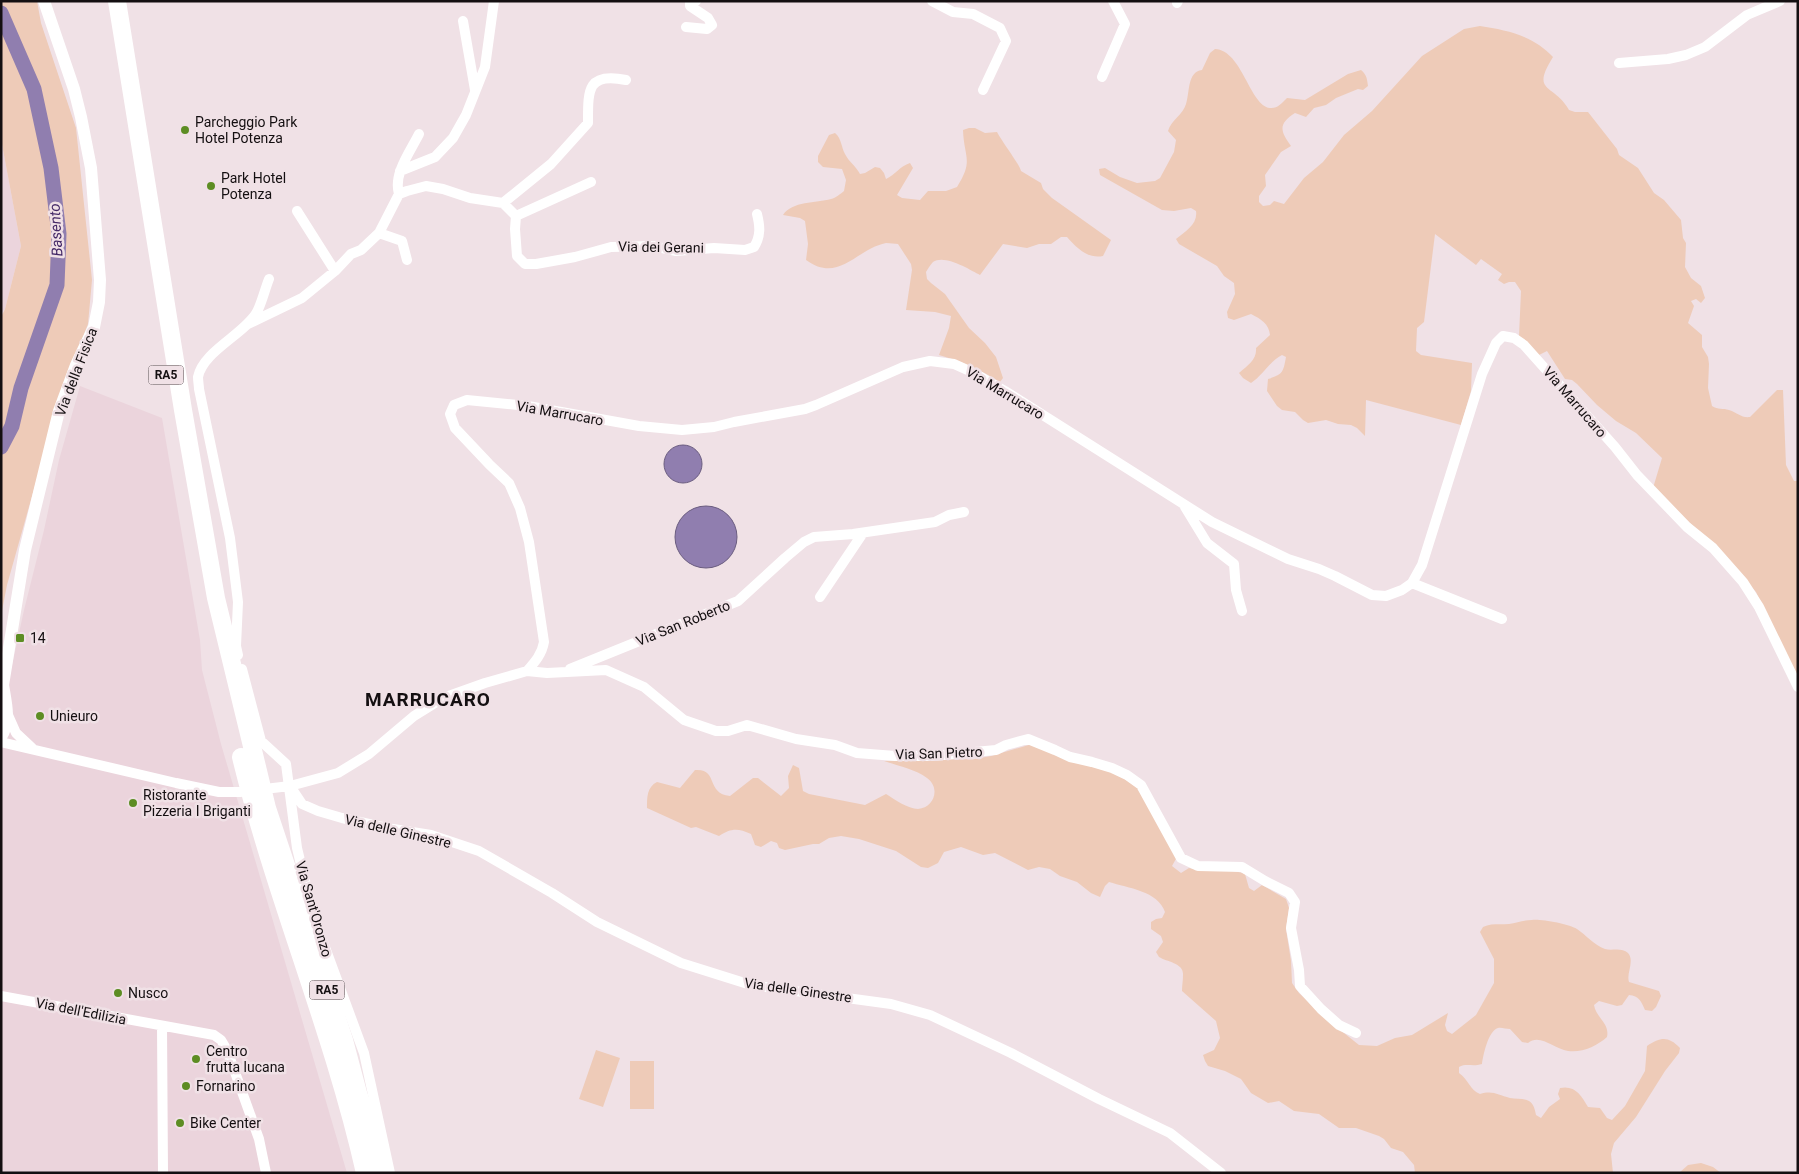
<svg xmlns="http://www.w3.org/2000/svg" width="1799" height="1174" font-family="Roboto,sans-serif">
<rect width="100%" height="100%" fill="#f0e1e6"/>
<!-- built -->
<path fill="#ebd4dc" d="M1 139 21 246 5 309 1 313Z
M80 386 162 418 200 640 202 670 221 744 347 1173H1V716L24 610 44 530 59 460Z"/>
<!-- green -->
<path fill="#eecbb8" d="M1 1H37L41 23 76 128 92 280 88 324 61 393 7 585 1 616V317L5 309 21 246 1 139Z
M1480 26C1507 30 1534 36 1553 57 1530 94 1554 83 1569 110L1575 112H1588L1617 149 1619 155 1638 168 1654 193 1664 200 1681 220 1683 238 1686 243 1685 267 1691 278 1701 286 1705 298 1701 303 1696 299 1691 301 1694 306 1688 323 1702 335V347L1708 357 1709 364 1708 388 1712 406C1718 410 1723 408 1729 410 1738 413 1741 418 1750 417L1777 390H1783L1786 465 1794 481H1798V680L1756 592 1721 553 1653 488 1662 458 1636 433 1616 421 1597 405 1577 384 1572 380 1565 379 1547 351 1537 356 1519 336 1521 291 1515 282H1509L1504 284 1498 280 1502 274 1481 259 1476 265 1435 234 1424 322 1417 328 1416 351 1421 355 1472 363 1471 391 1461 425 1366 400 1365 436 1357 428 1351 425 1338 424 1326 420 1308 423 1303 420 1295 412 1282 410 1277 406 1267 391 1268 379C1283 374 1283 373 1286 357L1282 355C1269 362 1263 375 1251 383L1243 378 1239 373C1248 365 1257 360 1256 348L1270 335C1269 324 1261 319 1251 314L1234 320 1228 318 1227 312 1235 294 1234 283 1224 276 1217 266 1179 244 1176 239C1186 231 1198 224 1196 211L1191 208 1174 211 1162 210 1100 175 1099 169 1105 168 1120 177 1137 183 1155 181 1160 178 1174 152 1176 140 1168 131C1171 120 1183 115 1186 104 1190 92 1187 72 1202 70L1210 53 1215 49C1242 50 1250 106 1270 108 1277 109 1282 103 1287 98L1305 100 1348 74 1361 70C1367 75 1367 79 1368 86L1363 90 1358 89 1336 98 1326 105 1314 108 1306 117 1295 113C1278 124 1280 131 1291 146L1281 152 1265 175 1266 186 1259 196V202L1263 206 1270 205 1274 201 1284 204 1304 178 1323 162 1344 135 1372 111 1422 56 1464 29Z
M969 128H975L985 133 997 132C1001 140 1020 165 1021 171L1041 183 1043 189 1052 198 1111 240 1103 256C1087 259 1077 248 1067 237H1061L1051 244H1039L1027 248 1003 244 980 275C970 270 945 254 933 262 930 265 928 269 926 272L927 279 931 283 945 294 969 328 985 343 996 357 1003 378 1000 382C981 370 961 361 939 355L949 328 951 316 935 312 906 310 912 270 911 264 898 244C895 244 890 243 886 243 856 249 839 284 806 260L808 244 805 221 800 218 783 215C792 201 816 203 831 199 836 198 840 194 844 191L846 180 842 169 823 167 818 162V156L829 135 835 133C842 139 841 147 845 154 849 162 856 166 860 174L865 173 875 167 880 168 884 173 886 179C895 175 900 166 910 163L913 168 897 195 902 198 920 200 928 191H946L957 187C974 160 964 158 963 130Z
M1032 744 1064 759 1111 772 1128 781 1140 790 1177 857 1172 866 1181 873 1189 868C1207 873 1227 867 1245 874L1249 888 1254 891 1262 885 1286 899 1289 908 1286 929 1291 961 1292 983 1299 993 1329 1021 1359 1045 1377 1046 1395 1038 1412 1035 1448 1013 1445 1025 1447 1031 1452 1034 1476 1015 1494 983V959L1480 932 1483 927C1491 923 1500 925 1509 924 1517 923 1524 920 1532 920 1542 919 1568 924 1577 929 1586 935 1594 945 1605 949 1612 951 1622 947 1628 953 1635 961 1626 973 1629 982L1659 991 1661 996 1656 1007 1652 1011 1645 1010C1641 1001 1639 996 1629 995L1622 1005 1617 1006 1599 1001 1594 1005C1596 1018 1610 1023 1607 1037 1597 1046 1582 1053 1568 1051 1554 1049 1540 1033 1528 1043L1522 1042 1510 1029C1506 1029 1501 1027 1498 1028 1488 1031 1483 1056 1482 1064 1473 1067 1466 1063 1459 1067V1073C1468 1079 1470 1090 1480 1094 1493 1090 1498 1095 1510 1098 1516 1099 1524 1098 1529 1101 1534 1104 1535 1110 1536 1115L1541 1118 1549 1107 1560 1099 1558 1094 1560 1088C1575 1085 1581 1095 1588 1107L1600 1108 1607 1118 1612 1120 1625 1106 1645 1071 1647 1046C1661 1037 1668 1036 1680 1048L1679 1053 1665 1071 1636 1117 1614 1143 1611 1154 1613 1173H1415L1414 1165 1403 1152 1391 1148 1384 1139 1379 1136 1356 1128H1339L1319 1114 1294 1111 1279 1101 1268 1103 1251 1093 1241 1079 1225 1071 1208 1066 1205 1061 1203 1055 1214 1050 1220 1038 1216 1021 1182 991C1182 985 1183 981 1183 975 1184 963 1167 962 1159 957L1156 952 1163 942 1161 936 1151 929V922L1156 919 1162 918 1165 912C1158 891 1128 888 1109 882L1105 886 1100 897 1091 893 1077 882 1060 876 1050 869 1039 867 1028 870 995 853 983 855 961 847 944 852 938 863 928 868 921 867 896 851 859 839 841 836 829 838 819 844H813L785 850 779 848 777 843 771 841 761 847 755 845 751 834C738 828 731 828 719 836L696 827 691 828 647 808C647 797 647 787 657 782L680 788 695 770C719 768 705 793 730 796L753 778H758L781 796 789 788 788 776 793 765 799 768 803 791 809 794 865 805 886 794C894 799 908 809 918 809 934 808 941 788 927 778 915 769 898 766 884 761L974 759 991 756Z
M596 1050 620 1058 603 1107 579 1099Z
M630 1061H654V1109H630Z
M1701 1163 1713 1167 1721 1173H1679L1688 1165Z"/>
<!-- water -->
<path fill="#907eaf" stroke="#6b5d80" d="M664 464a19 19 0 1 1 38 0a19 19 0 1 1-38 0Z
M675 537a31 31 0 1 1 62 0a31 31 0 1 1-62 0Z"/>
<g fill="none" stroke-linecap="round" stroke-linejoin="round">
<!-- river -->
<path stroke="#907eaf" stroke-width="15" d="M1 13 34 89 51 168 59 234 57 285 21 388 12 426 1 447"/>
<!-- minor -->
<path stroke="#fff" stroke-width="10" d="M932 1 953 12 973 14 1000 28 1006 41 983 90
M1177 3 1178 1
M463 21 475 90
M686 27 707 29 712 25 708 18 690 6V3L696 1
M1619 63 1668 59 1686 55 1705 47 1747 15 1780 1
M1102 77 1125 24 1113 1
M400 171 435 157 453 138 466 115 485 67 494 1
M399 194C393 174 410 152 419 134
M503 203 551 164 588 123C588 90 587 72 626 80
M297 211 335 271
M516 216 591 182
M379 233 402 241 407 260
M248 324 302 298 335 271 351 254 361 250 379 233 399 194 407 191 426 186 443 189 470 198 503 203 516 216 515 229 517 256 525 264H536L575 257 611 247 653 246 676 251 714 248 745 250 754 247C761 236 760 226 757 214
M1185 507 1207 543 1234 564 1236 590 1242 611
M1412 583 1502 619
M820 597 863 533
M238 655 236 646 238 602 230 538 199 389C199 386 198 381 198 377 203 351 245 334 257 312 262 302 265 289 269 279
M242 669 261 741 286 764 297 848 304 877 319 931 364 1053 390 1173
M570 669 738 601 785 558 804 542 814 537 853 534 935 522 949 515 964 512
M527 671C535 662 542 654 544 642L529 542 520 508 509 483 489 464 455 428 450 414 454 405 467 400 528 406 639 426 682 430 714 427 734 422 805 409 816 405 903 367 930 361 954 364 974 373 1005 391 1212 522 1288 559 1319 569 1335 576 1372 595 1386 596 1402 590 1412 583 1422 565 1482 374 1496 343 1503 336 1514 338 1524 345 1615 447 1637 475 1687 527 1713 548 1743 582 1759 607 1798 687
M8 715 16 733 32 748
M1 742 176 783 219 792H240L290 786 338 773 369 754 414 716 443 698 485 683 527 671 547 673 606 670 644 687 684 720 716 731H728L747 725 796 739 835 745 857 753 895 756H932L996 750 1006 745 1028 739 1055 750 1070 757 1092 762 1112 768 1127 775 1141 785 1181 858 1198 866 1242 867 1265 881 1289 893 1295 902 1291 928 1299 970 1300 986 1321 1009 1339 1025 1356 1033
M290 786 302 804 318 811 342 818 387 828 431 835 479 851 552 893 597 922 681 963 751 985 891 1004 930 1015 1011 1053 1099 1099 1170 1133 1221 1173
M1 996 214 1035 221 1040 227 1050 259 1139 266 1173
M162 1026 163 1173"/>
<!-- tertiary -->
<path stroke="#fff" stroke-width="12" d="M1 690 3 685 25 550 59 411 76 365 94 327 99 302 100 280 91 168 81 117 74 89 44 1
M1 737C11 721 6 703 3 685"/>
<!-- motorway -->
<path stroke="#fff" stroke-width="18" d="M117 1 183 410 216 598 267 808 344 1040 358 1093 378 1153 381 1173
M241 757C275 897 333 1031 365 1173"/>
</g>
<!-- markers -->
<g fill="#5d8d23" stroke="#f0e1e6" stroke-width="2">
<circle cx="185" cy="130" r="5"/>
<circle cx="211" cy="186" r="5"/>
<rect x="15" y="633" width="10" height="10" rx="2.5"/>
<circle cx="40" cy="716" r="5"/>
<circle cx="133" cy="803" r="5"/>
<circle cx="118" cy="993" r="5"/>
<circle cx="196" cy="1059" r="5"/>
<circle cx="186" cy="1086" r="5"/>
<circle cx="180" cy="1123" r="5"/>
</g>
<g text-anchor="middle" dominant-baseline="central" stroke-width="5" stroke-linejoin="round" paint-order="stroke">
<!-- shield labels -->
<g fill="#f0e1e6" stroke="#564e51" stroke-width="1">
<rect x="148.5" y="365.5" width="35" height="19" rx="4"/>
<rect x="309.5" y="980.5" width="35" height="19" rx="4"/>
</g>
<g font-size="12" font-weight="bold" fill="#140f11">
<text x="166" y="375">RA5</text>
<text x="327" y="990">RA5</text>
</g>
<!-- poi labels -->
<g font-size="14" fill="#140f11" stroke="#f0e1e6" text-anchor="start">
<text x="195" y="122">Parcheggio Park<tspan x="195" dy="16">Hotel Potenza</tspan></text>
<text x="221" y="178">Park Hotel<tspan x="221" dy="16">Potenza</tspan></text>
<text x="30" y="638">14</text>
<text x="50" y="716">Unieuro</text>
<text x="143" y="795">Ristorante<tspan x="143" dy="16">Pizzeria I Briganti</tspan></text>
<text x="128" y="993">Nusco</text>
<text x="206" y="1051">Centro<tspan x="206" dy="16">frutta lucana</tspan></text>
<text x="196" y="1086">Fornarino</text>
<text x="190" y="1123">Bike Center</text>
</g>
<!-- street labels -->
<g font-size="14" fill="#140f11" stroke="#f0e1e6">
<text transform="translate(661 247) rotate(1)">Via dei Gerani</text>
<text transform="translate(76 372) rotate(-69)">Via della Fisica</text>
<text transform="translate(1005 393) rotate(31)">Via Marrucaro</text>
<text transform="translate(1575 402) rotate(49)">Via Marrucaro</text>
<text transform="translate(560 413) rotate(10)">Via Marrucaro</text>
<text transform="translate(683 623) rotate(-22)">Via San Roberto</text>
<text transform="translate(939 753) rotate(-2)">Via San Pietro</text>
<text transform="translate(398 831) rotate(13)">Via delle Ginestre</text>
<text transform="translate(314 909) rotate(74)">Via Sant'Oronzo</text>
<text transform="translate(798 990) rotate(8)">Via delle Ginestre</text>
<text transform="translate(81 1011) rotate(11)">Via dell'Edilizia</text>
</g>
<!-- water labels -->
<g font-size="15" font-style="italic" fill="#442967" stroke="#f0e1e6">
<text transform="translate(56 230) rotate(-93)">Basento</text>
</g>
<!-- district labels -->
<g font-size="19" font-weight="bold" letter-spacing="1" fill="#140f11" stroke="#f0e1e6">
<text x="428" y="699">MARRUCARO</text>
</g>
</g>
<!-- border -->
<rect width="1799" height="1174" fill="none" stroke="#140f11" stroke-width="5"/>
</svg>
